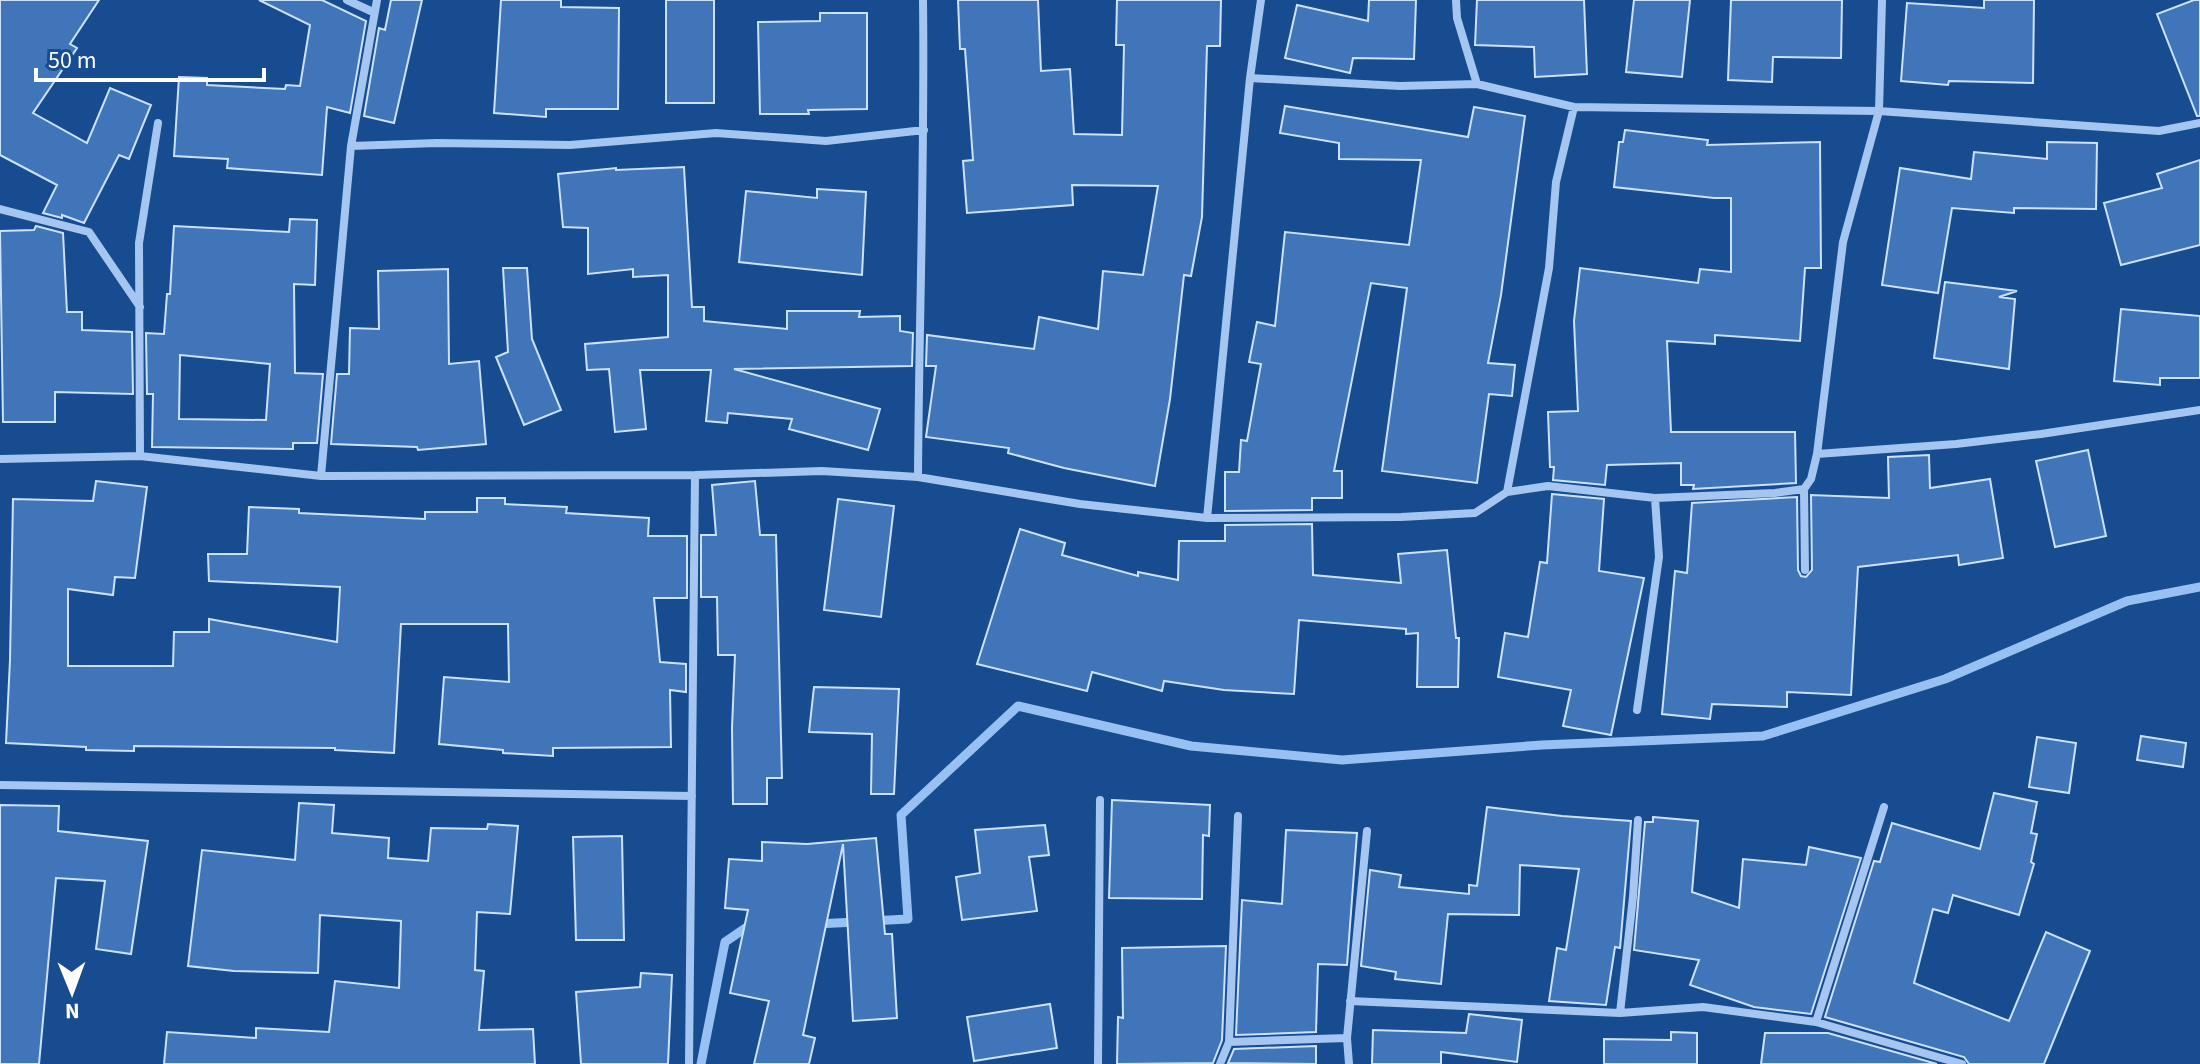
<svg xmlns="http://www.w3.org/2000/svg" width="2200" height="1064" font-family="'Source Sans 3',sans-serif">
<rect width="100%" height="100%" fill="#174c90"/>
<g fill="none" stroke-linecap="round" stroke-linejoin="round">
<!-- stream -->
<path stroke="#97c1f2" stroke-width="9" d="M871 921 908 919 901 815 1018 706 1191 746 1342 760 1542 745 1763 736 1945 679 2127 601 2200 587
M815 924 857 922
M701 1064 725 942 747 927H753"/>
</g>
<!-- building -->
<path fill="#4075b9" stroke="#cce1fb" stroke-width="2" fill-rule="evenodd" d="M0 0H99L70 44 77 48 33 113 87 143 110 88 151 105 129 159 119 155 84 223 62 215V218L43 213 57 185 0 155Z
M259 0H322L366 21 350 113 327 107 322 175 227 168 228 159 174 156 179 77 207 78V85L285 89 286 85 300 86 310 25Z
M391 0H422L394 123 364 116 379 28 385 30Z
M501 0H561V7L619 8 618 109H546V117L494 113Z
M666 0H714V103H666Z
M958 0H1038L1041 71 1070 69 1074 134 1122 135 1124 45H1116L1117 0H1221L1220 46H1207L1202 217 1191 276 1184 275 1170 399 1155 486 1064 468 1008 453 1009 448 926 437 936 366H926L927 335 1034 349 1039 317 1098 329 1103 271 1143 275 1158 186 1072 185 1073 205 967 213 963 161 973 160 965 49H960Z
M1369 0H1416L1414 59 1353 58 1350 73 1285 58 1297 5 1368 21Z
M1477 0H1584L1587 74 1535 77 1534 47 1475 45Z
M1634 0H1690L1682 77 1626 72Z
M1731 0H1842L1841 58 1773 57 1772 82 1728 80Z
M1984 0H2034L2033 83 1949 81 1948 85 1901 81 1907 3 1984 8Z
M2194 0H2200V116H2197L2157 14Z
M820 13H867V109L808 110 809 114H760L758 22 820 21Z
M1285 106 1468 137 1474 107 1525 116 1501 295 1488 363 1515 365 1512 396 1489 394 1477 483 1382 471 1407 288 1371 283 1334 471H1342V498H1312V510L1225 511V472H1239L1241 440 1247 441 1261 364 1249 362 1257 322 1275 326 1285 232 1409 245 1421 160 1339 159V143L1280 133Z
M1625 130 1708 140 1707 145 1820 142 1821 268H1805L1800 341 1715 335V344L1667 341 1671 432H1795L1796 483 1693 489 1694 485H1681V463L1607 465 1605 485 1553 480 1554 467H1550L1548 412 1578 411 1574 321 1580 268 1698 283 1700 269 1731 272V198H1714L1614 187 1619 142H1623Z
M2047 142 2097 143 2096 209 2014 208V213L1952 208 1938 293 1882 285 1900 168 1971 179 1974 152 2047 159Z
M2200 160V245L2121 265 2104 203 2162 188 2157 174Z
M684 167 692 307H704V321L787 329V311H860L859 317 900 316V331L913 333 912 366 734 369 880 409 868 450 789 429 792 419 728 413 727 423 706 421 711 370H640L646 429 615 432 609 369 587 370 585 344 668 337V275L633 277V269L588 274V228L563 227 558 174 616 168V170Z
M817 189 866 192 862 275 739 262 746 191 817 198Z
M290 219 317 220 315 285 294 284 295 373 323 374 317 443H293V449L152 447 153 394H147L146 333 164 334 167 294H170L174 226 289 232ZM180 355 270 364 266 420 179 419Z
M36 226 63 233 67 312H82V330L132 332 133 394 55 392V422H3L0 231 34 230Z
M503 268H527L532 339 561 410 524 425 496 357 508 352Z
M448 269 449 364 479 361 486 444 418 450 417 447 331 444 337 374H349L350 328 379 329 378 271Z
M1945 282 2017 291 1999 297 2015 299 2009 369 1934 358Z
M2121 309 2200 316V378H2160V385L2114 381Z
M2088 450 2106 536 2055 547 2036 461Z
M1929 455 1930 488 1990 479 2003 558 1959 565 1958 555 1858 567 1851 695 1787 692V707L1712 704 1710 719 1662 714 1675 571 1687 573 1692 503 1797 497 1798 570 1801 576 1806 577 1812 570 1811 495 1889 498 1888 457Z
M96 481 147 487 135 578 115 577 113 595 68 589V666H173L174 632H209V619L337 642 340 587 209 581 208 554H247L249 507 299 509V513L425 519V512H477V498H505V504L567 507 566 513 649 518 648 536H687V598H654L660 662 686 664V692L670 690 671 747 553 748V756L503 753V750L439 744 444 677 509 682 508 624H401L394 753 335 750V748L134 746V751L86 750V747L6 743 10 660 13 499 93 501Z
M755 481 760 535H776L782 778H767V804H733L732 728 735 655H718L717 597H701V535H716L712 485Z
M1552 494 1604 499 1599 571 1644 578 1611 735 1563 726 1571 690 1498 677 1505 633 1528 637 1540 562 1547 563Z
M838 499 894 506 881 617 824 610Z
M1312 524 1313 575 1401 583 1398 554 1447 550 1456 638H1459L1458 687H1417L1418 633 1406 634V629L1299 620 1294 694 1224 690 1164 681 1162 691 1092 672 1087 691 977 664 1020 529 1065 543 1062 555 1138 576V572L1178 580 1179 541H1225V525Z
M814 687 899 689 894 794H871L872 734 809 732Z
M2141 736 2186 743 2183 767 2137 760Z
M2037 737 2076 743 2069 793 2029 787Z
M1994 793 2037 802 2031 833 2037 834 2031 862 2034 864 2019 915 1953 895 1948 913 1933 909 1914 983 2009 1021 2046 932 2090 951 2044 1064H1969L1964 1057 1825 1017 1874 861 1880 862 1892 823 1980 849Z
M1112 800 1210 805 1209 836 1203 835 1202 899 1109 898Z
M299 803 334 805 332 833 389 838 388 858 428 861 431 828 487 829 488 824 518 826 510 914 477 912 475 970 484 971 479 1030 533 1029 535 1064H164L167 1032 256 1038V1028L329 1032 335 981 399 988 401 921 320 915 318 973 234 971 188 966 202 850 295 860Z
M0 805 59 806 58 831 148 841 131 954 96 949 105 881 56 878 39 1064H0Z
M1487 807 1562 816 1631 821 1620 948 1615 947 1606 1005 1549 1001 1557 948 1566 950 1579 869 1520 865 1519 915 1448 914 1441 984 1395 979 1396 972 1361 966 1370 870 1401 875 1399 887 1469 894V885L1477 886Z
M1653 817 1698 821 1692 892 1739 908 1743 859 1806 865 1809 847 1861 858 1811 1014 1754 1007 1690 985 1699 960 1634 950 1645 822H1653Z
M1045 825 1049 855 1029 857 1037 911 962 920 956 877 980 873 975 830Z
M1286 830 1357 833 1347 965 1318 964 1316 1032 1236 1035 1242 900 1282 904Z
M622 836 624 940H576L573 837Z
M876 838 885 934H892L897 1018 853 1021 843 844 803 1035 815 1038 809 1064H754L769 1001 730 993 748 910 725 908 729 859 762 861V842L807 844Z
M1226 946 1222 1040 1213 1063 1117 1064 1118 1017 1123 1018 1122 948Z
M641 973 672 975 668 1064H581L576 992 640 987Z
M1050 1004 1057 1048 974 1061 967 1017Z
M1469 1014 1522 1020 1517 1062 1441 1052V1064H1372L1373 1030 1466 1033Z
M1671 1032 1697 1033V1064H1604V1039L1671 1040Z
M1765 1033H1828L1937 1064H1761Z
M1316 1046V1064L1228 1063 1234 1049Z"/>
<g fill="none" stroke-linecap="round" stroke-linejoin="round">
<!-- street -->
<path stroke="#a5c6f0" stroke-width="8" d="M347 0 373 12
M1456 0 1457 18 1477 84
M1250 78 1400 86 1477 84 1574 107 1879 111 2159 131 2200 123
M351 146 437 143 570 145 716 133 826 141 924 130
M0 209 89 232 140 307
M1817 454 1956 444 2041 434 2200 410
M140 456 139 243 158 123
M0 459 140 456 321 476 351 146 377 0
M321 476 695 475 822 471 918 477 1080 504 1207 518 1401 517 1475 513 1507 492 1548 486 1655 498 1775 493 1804 489 1811 479 1817 454 1843 242 1879 111 1882 0
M918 477C919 318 925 159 923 0
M1804 489 1805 570
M1507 492 1549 268 1556 182 1574 107
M1207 518 1250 78 1261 0
M1637 710 1659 557 1655 498
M0 785 692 796
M1350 1001 1620 1013 1703 1007 1816 1022 1962 1064
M1620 1013 1633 897 1638 820
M1816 1022 1884 807
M1229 1042 1238 816
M689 1064 695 475
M1098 1064 1100 800
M1220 1064 1229 1042 1347 1038
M1349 1064 1347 1038 1367 831"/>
</g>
<!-- north arrow -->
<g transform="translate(72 992) rotate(179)" stroke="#174c90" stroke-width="6" paint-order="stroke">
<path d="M0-6L14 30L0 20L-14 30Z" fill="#ffffff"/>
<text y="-12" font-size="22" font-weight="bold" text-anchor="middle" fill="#ffffff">N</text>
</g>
<!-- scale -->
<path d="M36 68v12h228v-12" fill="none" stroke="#ffffff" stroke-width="4"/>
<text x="48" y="68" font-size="24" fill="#ffffff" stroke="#174c90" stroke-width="6" paint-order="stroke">50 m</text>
</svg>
